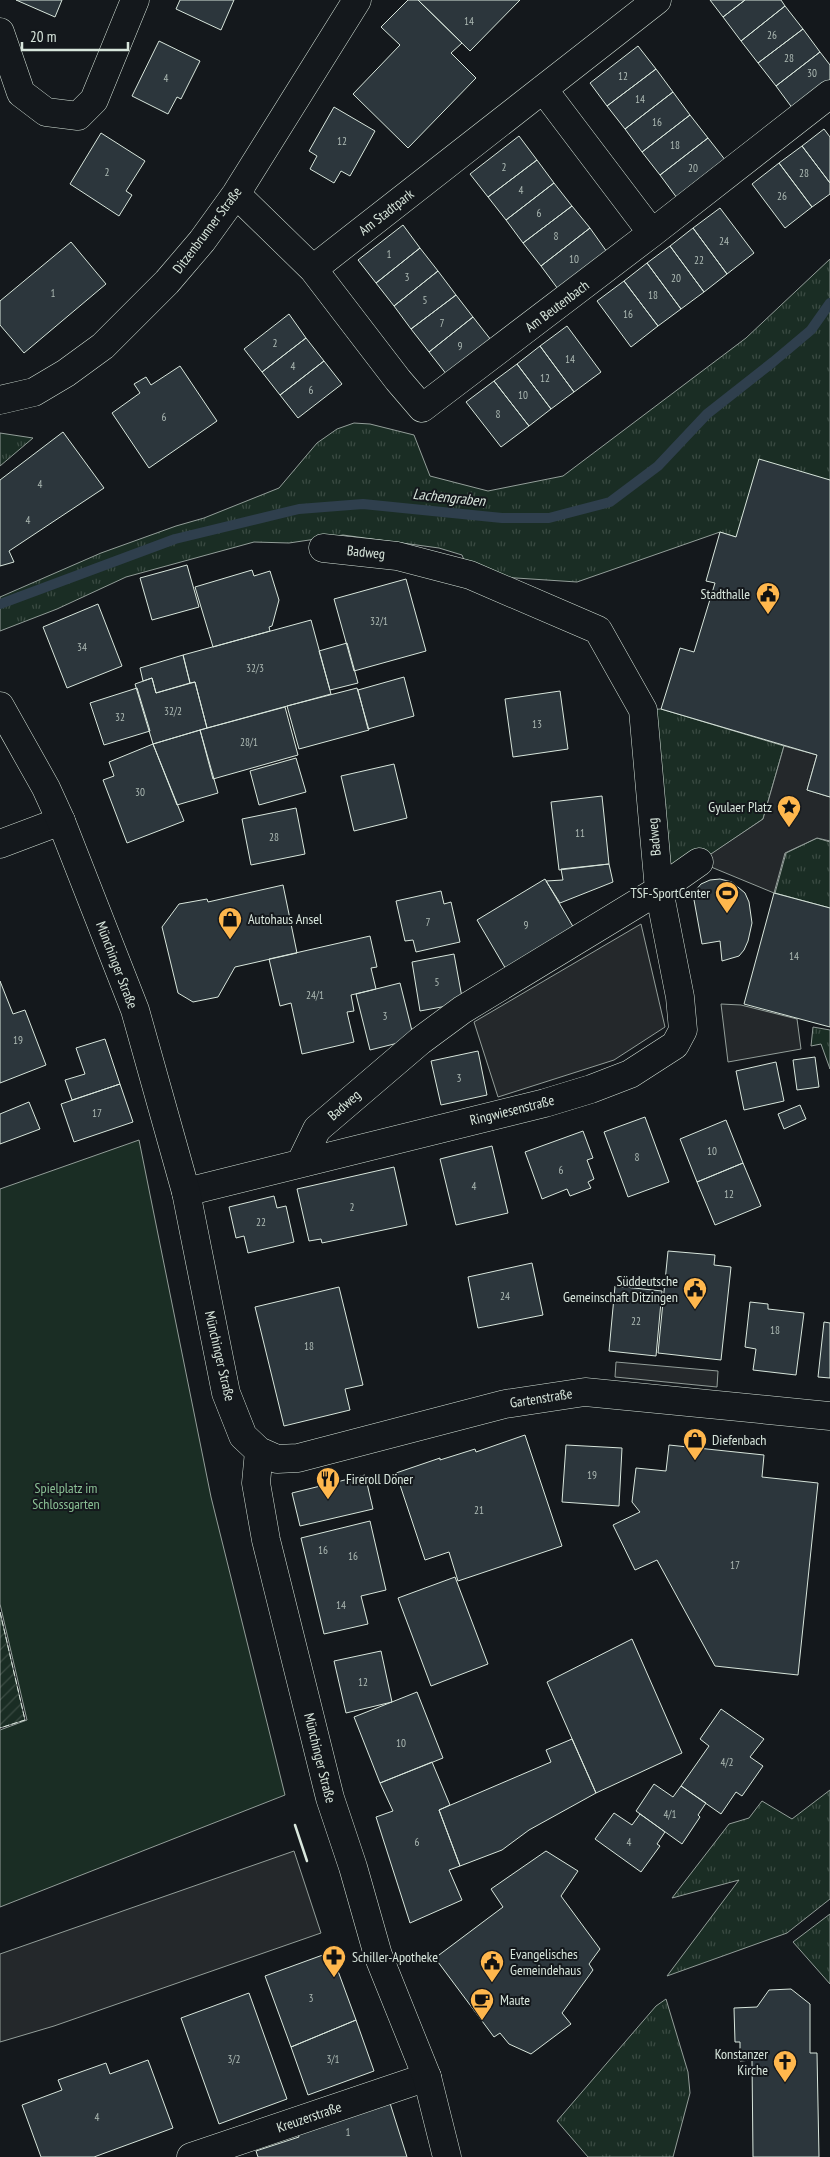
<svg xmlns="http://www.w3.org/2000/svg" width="830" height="2157" font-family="'PT Sans Narrow',sans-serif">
<defs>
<pattern id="grass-tufts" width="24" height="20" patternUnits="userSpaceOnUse" patternTransform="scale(1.25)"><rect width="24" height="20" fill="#1a2d24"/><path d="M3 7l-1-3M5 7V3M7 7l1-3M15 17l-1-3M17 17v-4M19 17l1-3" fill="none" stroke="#3b4b43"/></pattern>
<pattern id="garden-furrows" width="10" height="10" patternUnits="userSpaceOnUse" patternTransform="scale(1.25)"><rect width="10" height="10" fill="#1a2d24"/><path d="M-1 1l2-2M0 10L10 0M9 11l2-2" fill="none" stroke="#3b4b43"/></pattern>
</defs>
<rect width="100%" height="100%" fill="#14181c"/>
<!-- grass -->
<path fill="url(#grass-tufts)" stroke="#939e99" d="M830 259V480L736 537 720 532 577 582 470 575 462 555 439 548 343 535 289 543 254 542 126 577 57 609 0 631V597L101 553 176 526 204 518 279 488 317 443 337 429 354 423 370 424 414 435 430 476 488 491 563 476 746 338Z
M0 433 33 438 0 466Z
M661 709 784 746 763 819 659 890 643 710Z
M817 838 830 842V908L775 893 786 853Z
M813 1027 830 1030V1069L821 1044 811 1046Z
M830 1790V1899L787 1933 667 1976 739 1880 672 1898 729 1824 749 1818 762 1801 792 1819Z
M830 1914V1984L793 1942Z
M666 1999 688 2072 690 2093 673 2157H588L557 2121 656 2006Z"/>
<!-- park -->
<path fill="#1a2d24" stroke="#939e99" d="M139 1140 211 1497 285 1795 0 1907V1730L27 1720 0 1604V1189Z"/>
<!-- garden -->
<path fill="url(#garden-furrows)" stroke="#939e99" d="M0 1612 25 1720 0 1728Z"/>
<!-- parking -->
<path fill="#24282b" stroke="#939e99" d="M784 746 817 755 807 790 830 797V841L817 838 785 853 774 893 699 862 763 819Z
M641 924 665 1027 614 1060 498 1097 474 1022Z
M721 1004 741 1005 797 1019 801 1049 728 1062Z
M616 1362 718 1371 717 1387 615 1377Z
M294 1851 321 1933 54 2026 0 2042V1954Z"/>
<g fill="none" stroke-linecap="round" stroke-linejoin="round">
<!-- stream -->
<path stroke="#2f3f4d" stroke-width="10" d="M0 604 175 539 299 509 363 504 502 518H549L610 502 658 466 707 414 773 362 811 330 830 303"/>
</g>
<!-- building -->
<path fill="#2c363c" stroke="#d8e6dc" d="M16 0H62L55 17Z
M180 0H234L221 30 176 9Z
M408 0H418L462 43 451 53 476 78 408 148 353 94 400 45 381 27Z
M418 0H520L470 51Z
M710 0H745L723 17Z
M745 0H781L785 6 741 41 723 17Z
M785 6 803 29 758 63 741 41Z
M803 29 820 52 776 86 758 63Z
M159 41 200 61 181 99 177 97 168 114 132 96Z
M638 46 656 69 607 106 590 83Z
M820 52 830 65V81L793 109 776 86Z
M656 69 673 92 625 129 607 106Z
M673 92 690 115 642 152 625 129Z
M334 107 375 131 350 176 341 171 334 183 310 169 317 156 309 151Z
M690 115 708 138 660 175 642 152Z
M824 129 830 137V183L802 146Z
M101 133 145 161 126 191 132 195 119 216 70 184Z
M519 136 537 160 488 197 470 174Z
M708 138 726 161 677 198 660 175Z
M802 146 830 183V194L812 207 779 163Z
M537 160 554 183 506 220 488 197Z
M779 163 812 207 785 228 752 184Z
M554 183 572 206 523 243 506 220Z
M572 206 590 228 541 266 523 243Z
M720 208 754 253 727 274 693 228Z
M403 225 420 248 376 283 358 260Z
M590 228 607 252 558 289 541 266Z
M693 228 727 274 704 292 670 246Z
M71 242 106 284 24 353 0 325V301Z
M670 246 704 292 681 309 647 263Z
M420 248 438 271 394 306 376 283Z
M647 263 681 309 658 326 624 281Z
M438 271 456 295 411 329 394 306Z
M624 281 658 326 631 347 597 301Z
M456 295 473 317 429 352 411 329Z
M289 314 306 338 262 372 244 349Z
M473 317 491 340 447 375 429 352Z
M567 326 601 372 574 392 540 346Z
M306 338 324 361 280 395 262 372Z
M540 346 574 392 551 409 517 364Z
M324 361 342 384 298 418 280 395Z
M517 364 551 409 529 426 494 381Z
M180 366 217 421 149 468 112 413 140 393 134 384 146 377 151 385Z
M494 381 529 426 501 447 466 402Z
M63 432 104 488 9 551 14 562 0 566V480Z
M759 459 830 480V797L807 790 817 755 661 709 680 648 694 652 715 583 706 581 720 532 736 537Z
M187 565 199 607 152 620 140 578Z
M252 570 254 576 270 571 279 600 272 626 269 627 270 631 213 647 195 587Z
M406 579 426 651 354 671 334 599Z
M98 604 122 666 67 688 43 627Z
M311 620 331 694 207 728 195 682 190 683 183 655Z
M347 643 358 683 330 690 319 651Z
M183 655 190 683 156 693 152 678 143 681 140 668Z
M404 677 414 716 368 729 358 690Z
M152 678 156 693 195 682 207 728 153 744 135 684Z
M137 688 150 731 104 745 90 703Z
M357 688 369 730 299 749 287 706Z
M560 691 568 749 513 757 505 699Z
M285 707 298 755 213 779 200 730Z
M200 730 218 793 177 805 153 744Z
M153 744 184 821 127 843 103 780 114 776 109 762Z
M296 758 306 792 259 805 250 771Z
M394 764 407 818 354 831 341 776Z
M602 796 609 864 559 870 551 802Z
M296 808 305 854 251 865 242 819Z
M609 864 613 882 560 903 546 881 563 880 561 869Z
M545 879 575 930 507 971 477 920Z
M720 879 732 882 745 893 749 902 752 923 748 941 744 950 739 956 722 961 720 941 702 944 694 900 695 891 701 884 710 880Z
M283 885 297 953 235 967 218 997 193 1002 178 993 162 927 179 904 207 899 208 902Z
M441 891 444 904 451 902 460 942 416 952 413 940 405 941 396 901Z
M774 893 830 908V1027L744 1004Z
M370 936 377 967 371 968 376 989 351 995 354 1011 347 1012 354 1042 302 1054 291 1003 280 1006 269 959Z
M454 954 463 1003 420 1011 412 962Z
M0 981 13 1014 25 1010 46 1065 0 1083Z
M400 983 414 1039 370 1050 356 994Z
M105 1039 120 1084 72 1100 65 1080 85 1074 76 1048Z
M478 1051 487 1095 441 1105 431 1061Z
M815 1057 819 1087 797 1090 793 1060Z
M776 1062 784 1101 744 1110 736 1071Z
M120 1084 133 1122 74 1142 61 1104Z
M29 1102 40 1129 0 1144V1114Z
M800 1105 806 1119 784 1129 778 1114Z
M645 1117 669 1182 628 1197 604 1132Z
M726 1120 743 1163 697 1182 680 1139Z
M583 1131 593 1158 587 1160 594 1179 588 1182 591 1188 570 1196 567 1189 542 1199 525 1152Z
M492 1146 508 1213 456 1225 440 1159Z
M743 1163 761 1206 715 1225 697 1182Z
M394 1167 407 1225 322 1243 321 1239 309 1241 297 1189Z
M274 1196 277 1208 286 1206 294 1242 248 1253 244 1236 236 1238 229 1207Z
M668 1251 715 1255 714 1265 731 1267 721 1360 658 1353Z
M532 1263 543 1315 478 1328 468 1277Z
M615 1286 662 1291 656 1356 609 1351Z
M339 1287 363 1385 345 1389 350 1410 284 1426 255 1307Z
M750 1302 768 1304V1309L804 1313 796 1375 753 1370 756 1349 745 1347Z
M824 1322 830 1323V1378L818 1377Z
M525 1435 562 1546 458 1581 449 1552 425 1560 396 1473 440 1458V1460L475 1449 476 1452Z
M566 1445 622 1448 619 1506 562 1502Z
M669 1445 764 1455 762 1477 818 1483 798 1675 715 1666 657 1560 635 1570 613 1525 640 1512 632 1502 636 1468 666 1471Z
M365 1475 373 1509 300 1526 292 1493Z
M370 1521 386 1590 361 1596 368 1624 324 1634 301 1538Z
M455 1577 488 1664 431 1686 398 1598Z
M632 1639 682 1753 596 1793 547 1682Z
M381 1651 392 1702 346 1713 334 1661Z
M417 1692 443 1758 380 1783 354 1717Z
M721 1709 764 1739 750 1757 763 1766 742 1796 736 1792 721 1814 681 1786 709 1746 700 1739Z
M572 1739 596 1793 529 1830 502 1850 460 1866 439 1810 551 1762 546 1750Z
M432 1762 450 1805 439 1810 460 1866 449 1870 462 1900 410 1923 376 1817 393 1811 380 1783Z
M654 1784 673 1797 681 1786 706 1803 698 1815 700 1817 682 1844 636 1811Z
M614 1813 632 1825 640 1814 665 1832 657 1844 660 1846 641 1872 595 1839Z
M546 1851 578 1871 561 1896 600 1949 589 1964 593 1970 562 2013 571 2024 531 2054 509 2044 500 2033 494 2037 435 1958 503 1907 491 1889Z
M331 1952 356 2020 291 2047 265 1976Z
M791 1989 810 2004V2053H817L819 2157H753L752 2060 740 2061V2042H735L734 2008 757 2007 769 1990Z
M249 1993 287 2099 219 2124 181 2018Z
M356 2020 374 2071 308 2095 291 2047Z
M148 2060 173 2128 94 2157H41L22 2105 62 2090 58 2080 106 2063 110 2074Z
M389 2100 407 2157H258L256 2151 299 2137 296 2127Z"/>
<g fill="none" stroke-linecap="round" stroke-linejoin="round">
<!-- street casing -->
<g stroke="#d8e6dc" stroke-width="29">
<path id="street" d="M0 32 21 93 46 112 78 116 94 100 135 0
M543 89 652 233
M236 194 313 269 398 380 422 408 652 233 830 94
M313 269 657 0
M0 400 34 392 66 373 103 346 167 282 202 241 236 194 357 0
M0 844 61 821
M301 1162 317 1129 420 1041 462 1010 659 890 699 862
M186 1192 545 1103 591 1089 630 1074 675 1045 683 1030 680 997 659 890 643 710 598 630 470 575 397 556 323 548
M191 2157 427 2077"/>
</g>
<!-- secondary casing -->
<g stroke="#d8e6dc" stroke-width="29">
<path id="secondary" d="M0 706 46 788 61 821 135 1010 186 1192 226 1393 243 1436 259 1451 277 1459 298 1458 505 1404 585 1392 830 1416
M259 1451 256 1483 266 1540 330 1798 353 1867 378 1955 427 2077 447 2157"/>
</g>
<!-- street -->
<use href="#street" stroke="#14181c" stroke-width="28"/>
<!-- secondary -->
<use href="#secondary" stroke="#14181c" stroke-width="28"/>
<!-- fence -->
<path stroke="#d8e6dc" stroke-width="1" stroke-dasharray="6 2.5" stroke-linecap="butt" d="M0 1612 25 1720 0 1728"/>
<!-- wall -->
<path stroke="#d8e6dc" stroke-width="2.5" d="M295 1825 307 1861"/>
</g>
<!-- icons -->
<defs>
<g id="civic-pin" transform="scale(1.25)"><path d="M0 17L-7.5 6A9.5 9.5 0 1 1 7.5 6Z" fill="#ffb74d" stroke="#14181c"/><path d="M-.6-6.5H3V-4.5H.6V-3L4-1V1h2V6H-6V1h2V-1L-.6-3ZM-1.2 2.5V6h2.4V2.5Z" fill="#111"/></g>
<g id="sight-pin" transform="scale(1.25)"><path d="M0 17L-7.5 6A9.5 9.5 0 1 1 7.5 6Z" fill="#ffb74d" stroke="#14181c"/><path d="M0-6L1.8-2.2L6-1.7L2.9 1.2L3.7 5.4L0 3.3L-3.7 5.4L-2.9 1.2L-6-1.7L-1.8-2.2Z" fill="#111"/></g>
<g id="stadium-pin" transform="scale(1.25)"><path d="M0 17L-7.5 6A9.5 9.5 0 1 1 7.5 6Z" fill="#ffb74d" stroke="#14181c"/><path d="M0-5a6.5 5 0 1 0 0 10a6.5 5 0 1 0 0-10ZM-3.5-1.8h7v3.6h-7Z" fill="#111"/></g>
<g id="shop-pin" transform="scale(1.25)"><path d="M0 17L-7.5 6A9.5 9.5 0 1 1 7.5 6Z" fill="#ffb74d" stroke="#14181c"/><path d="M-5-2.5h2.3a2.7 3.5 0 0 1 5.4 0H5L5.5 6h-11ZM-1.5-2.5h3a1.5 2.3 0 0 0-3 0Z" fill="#111"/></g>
<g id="restaurant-pin" transform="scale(1.25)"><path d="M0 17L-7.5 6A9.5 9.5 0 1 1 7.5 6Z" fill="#ffb74d" stroke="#14181c"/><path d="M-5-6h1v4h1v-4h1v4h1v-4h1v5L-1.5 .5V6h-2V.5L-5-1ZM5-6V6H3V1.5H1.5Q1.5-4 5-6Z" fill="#111"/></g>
<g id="pharmacy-pin" transform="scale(1.25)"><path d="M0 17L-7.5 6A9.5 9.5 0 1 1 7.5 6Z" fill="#ffb74d" stroke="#14181c"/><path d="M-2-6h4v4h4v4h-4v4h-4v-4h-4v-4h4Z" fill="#111"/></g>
<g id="cafe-pin" transform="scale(1.25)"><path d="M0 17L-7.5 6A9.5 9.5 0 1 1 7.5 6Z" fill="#ffb74d" stroke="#14181c"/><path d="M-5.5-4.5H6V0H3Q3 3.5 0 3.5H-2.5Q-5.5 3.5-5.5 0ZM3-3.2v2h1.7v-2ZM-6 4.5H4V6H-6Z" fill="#111"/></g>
<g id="church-pin" transform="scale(1.25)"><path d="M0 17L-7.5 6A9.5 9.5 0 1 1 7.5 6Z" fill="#ffb74d" stroke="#14181c"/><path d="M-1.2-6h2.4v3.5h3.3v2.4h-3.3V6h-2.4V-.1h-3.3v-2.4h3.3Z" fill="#111"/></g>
</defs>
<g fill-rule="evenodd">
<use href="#civic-pin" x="768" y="594"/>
<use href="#sight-pin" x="789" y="807"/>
<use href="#stadium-pin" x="727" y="893"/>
<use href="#shop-pin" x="230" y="919"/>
<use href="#civic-pin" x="695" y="1289"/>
<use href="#shop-pin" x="695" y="1440"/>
<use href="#restaurant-pin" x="328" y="1479"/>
<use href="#pharmacy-pin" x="334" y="1957"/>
<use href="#civic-pin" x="492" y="1962"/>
<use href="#cafe-pin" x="482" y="2000"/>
<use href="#church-pin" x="785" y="2062"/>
</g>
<g text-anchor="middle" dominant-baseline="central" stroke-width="4" stroke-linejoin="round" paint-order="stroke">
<!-- number labels -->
<g font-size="11" fill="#adbab4">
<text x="469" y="21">14</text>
<text x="772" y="35">26</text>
<text x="789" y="58">28</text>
<text x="812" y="73">30</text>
<text x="623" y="76">12</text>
<text x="166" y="78">4</text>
<text x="640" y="99">14</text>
<text x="657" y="122">16</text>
<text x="342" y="141">12</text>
<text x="675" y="145">18</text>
<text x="504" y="167">2</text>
<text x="693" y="168">20</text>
<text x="107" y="172">2</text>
<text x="804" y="173">28</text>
<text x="521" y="190">4</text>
<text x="782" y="196">26</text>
<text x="539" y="213">6</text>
<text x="556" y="236">8</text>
<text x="724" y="241">24</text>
<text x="389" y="254">1</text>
<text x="574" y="259">10</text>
<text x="699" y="260">22</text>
<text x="407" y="277">3</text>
<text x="676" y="278">20</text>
<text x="53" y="293">1</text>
<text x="653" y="295">18</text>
<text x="425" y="300">5</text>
<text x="628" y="314">16</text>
<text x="442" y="323">7</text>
<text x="275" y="343">2</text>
<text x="460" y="346">9</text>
<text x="570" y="359">14</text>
<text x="293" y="366">4</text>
<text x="545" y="378">12</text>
<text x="311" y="390">6</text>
<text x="523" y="395">10</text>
<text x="498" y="414">8</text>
<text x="164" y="417">6</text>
<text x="40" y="484">4</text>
<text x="28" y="520">4</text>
<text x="379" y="621">32/1</text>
<text x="82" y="647">34</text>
<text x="255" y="668">32/3</text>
<text x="173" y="711">32/2</text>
<text x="120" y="717">32</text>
<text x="537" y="724">13</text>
<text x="249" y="742">28/1</text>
<text x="140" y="792">30</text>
<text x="580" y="833">11</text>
<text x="274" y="837">28</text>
<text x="428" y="922">7</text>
<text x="526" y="925">9</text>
<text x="794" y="956">14</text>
<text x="437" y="982">5</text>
<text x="315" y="995">24/1</text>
<text x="385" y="1016">3</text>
<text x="18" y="1040">19</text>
<text x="459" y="1078">3</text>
<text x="97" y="1113">17</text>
<text x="712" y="1151">10</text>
<text x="637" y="1157">8</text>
<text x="561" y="1170">6</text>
<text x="474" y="1186">4</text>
<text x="729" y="1194">12</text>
<text x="352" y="1207">2</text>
<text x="261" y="1222">22</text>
<text x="505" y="1296">24</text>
<text x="636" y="1321">22</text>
<text x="775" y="1330">18</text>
<text x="309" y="1346">18</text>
<text x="592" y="1475">19</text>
<text x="479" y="1510">21</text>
<text x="323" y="1550">16</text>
<text x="353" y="1556">16</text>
<text x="735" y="1565">17</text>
<text x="341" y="1605">14</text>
<text x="363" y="1682">12</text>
<text x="401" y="1743">10</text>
<text x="727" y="1762">4/2</text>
<text x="670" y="1814">4/1</text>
<text x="417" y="1842">6</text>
<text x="629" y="1842">4</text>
<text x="311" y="1998">3</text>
<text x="234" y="2059">3/2</text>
<text x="333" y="2059">3/1</text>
<text x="97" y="2117">4</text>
<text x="348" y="2132">1</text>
</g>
<!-- street labels -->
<g font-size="14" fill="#d8e6dc" stroke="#14181c">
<text transform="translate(386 212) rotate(-38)">Am Stadtpark</text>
<text transform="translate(207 230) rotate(-53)">Ditzenbrunner Straße</text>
<text transform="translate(557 306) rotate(-37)">Am Beutenbach</text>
<text transform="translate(366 552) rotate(6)">Badweg</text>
<text transform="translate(654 837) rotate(-95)">Badweg</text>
<text transform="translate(117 965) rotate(69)">Münchinger Straße</text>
<text transform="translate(344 1105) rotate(-41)">Badweg</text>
<text transform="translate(512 1110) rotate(-14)">Ringwiesenstraße</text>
<text transform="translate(220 1356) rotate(77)">Münchinger Straße</text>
<text transform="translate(541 1398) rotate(-9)">Gartenstraße</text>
<text transform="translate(320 1758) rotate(76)">Münchinger Straße</text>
<text transform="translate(309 2117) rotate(-19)">Kreuzerstraße</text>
</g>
<!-- poi labels -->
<g font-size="14" fill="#d8e6dc" stroke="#14181c" text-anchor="start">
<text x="750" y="594" text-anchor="end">Stadthalle</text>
<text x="772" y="807" text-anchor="end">Gyulaer Platz</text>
<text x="710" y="893" text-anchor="end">TSF-SportCenter</text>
<text x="248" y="919">Autohaus Ansel</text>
<text x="678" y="1281" text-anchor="end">Süddeutsche<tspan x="678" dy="16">Gemeinschaft Ditzingen</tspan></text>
<text x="712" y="1440">Diefenbach</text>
<text x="346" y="1479">Fireroll Döner</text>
<text x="510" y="1954">Evangelisches<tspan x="510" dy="16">Gemeindehaus</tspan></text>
<text x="352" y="1957">Schiller-Apotheke</text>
<text x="500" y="2000">Maute</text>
<text x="768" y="2054" text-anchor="end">Konstanzer<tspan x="768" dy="16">Kirche</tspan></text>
</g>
<!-- park labels -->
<g font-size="14" fill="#8ac095" stroke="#14181c">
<text x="66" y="1488">Spielplatz im<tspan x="66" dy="16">Schlossgarten</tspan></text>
</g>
<!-- water labels -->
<g font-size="15" font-style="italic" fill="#d8e6dc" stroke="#14181c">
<text transform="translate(449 497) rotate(6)">Lachengraben</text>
</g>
</g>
<!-- scale -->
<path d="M22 42v8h106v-8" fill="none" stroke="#d8e6dc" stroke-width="2.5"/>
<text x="30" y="42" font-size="15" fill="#d8e6dc" stroke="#14181c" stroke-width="4" paint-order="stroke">20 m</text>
</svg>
